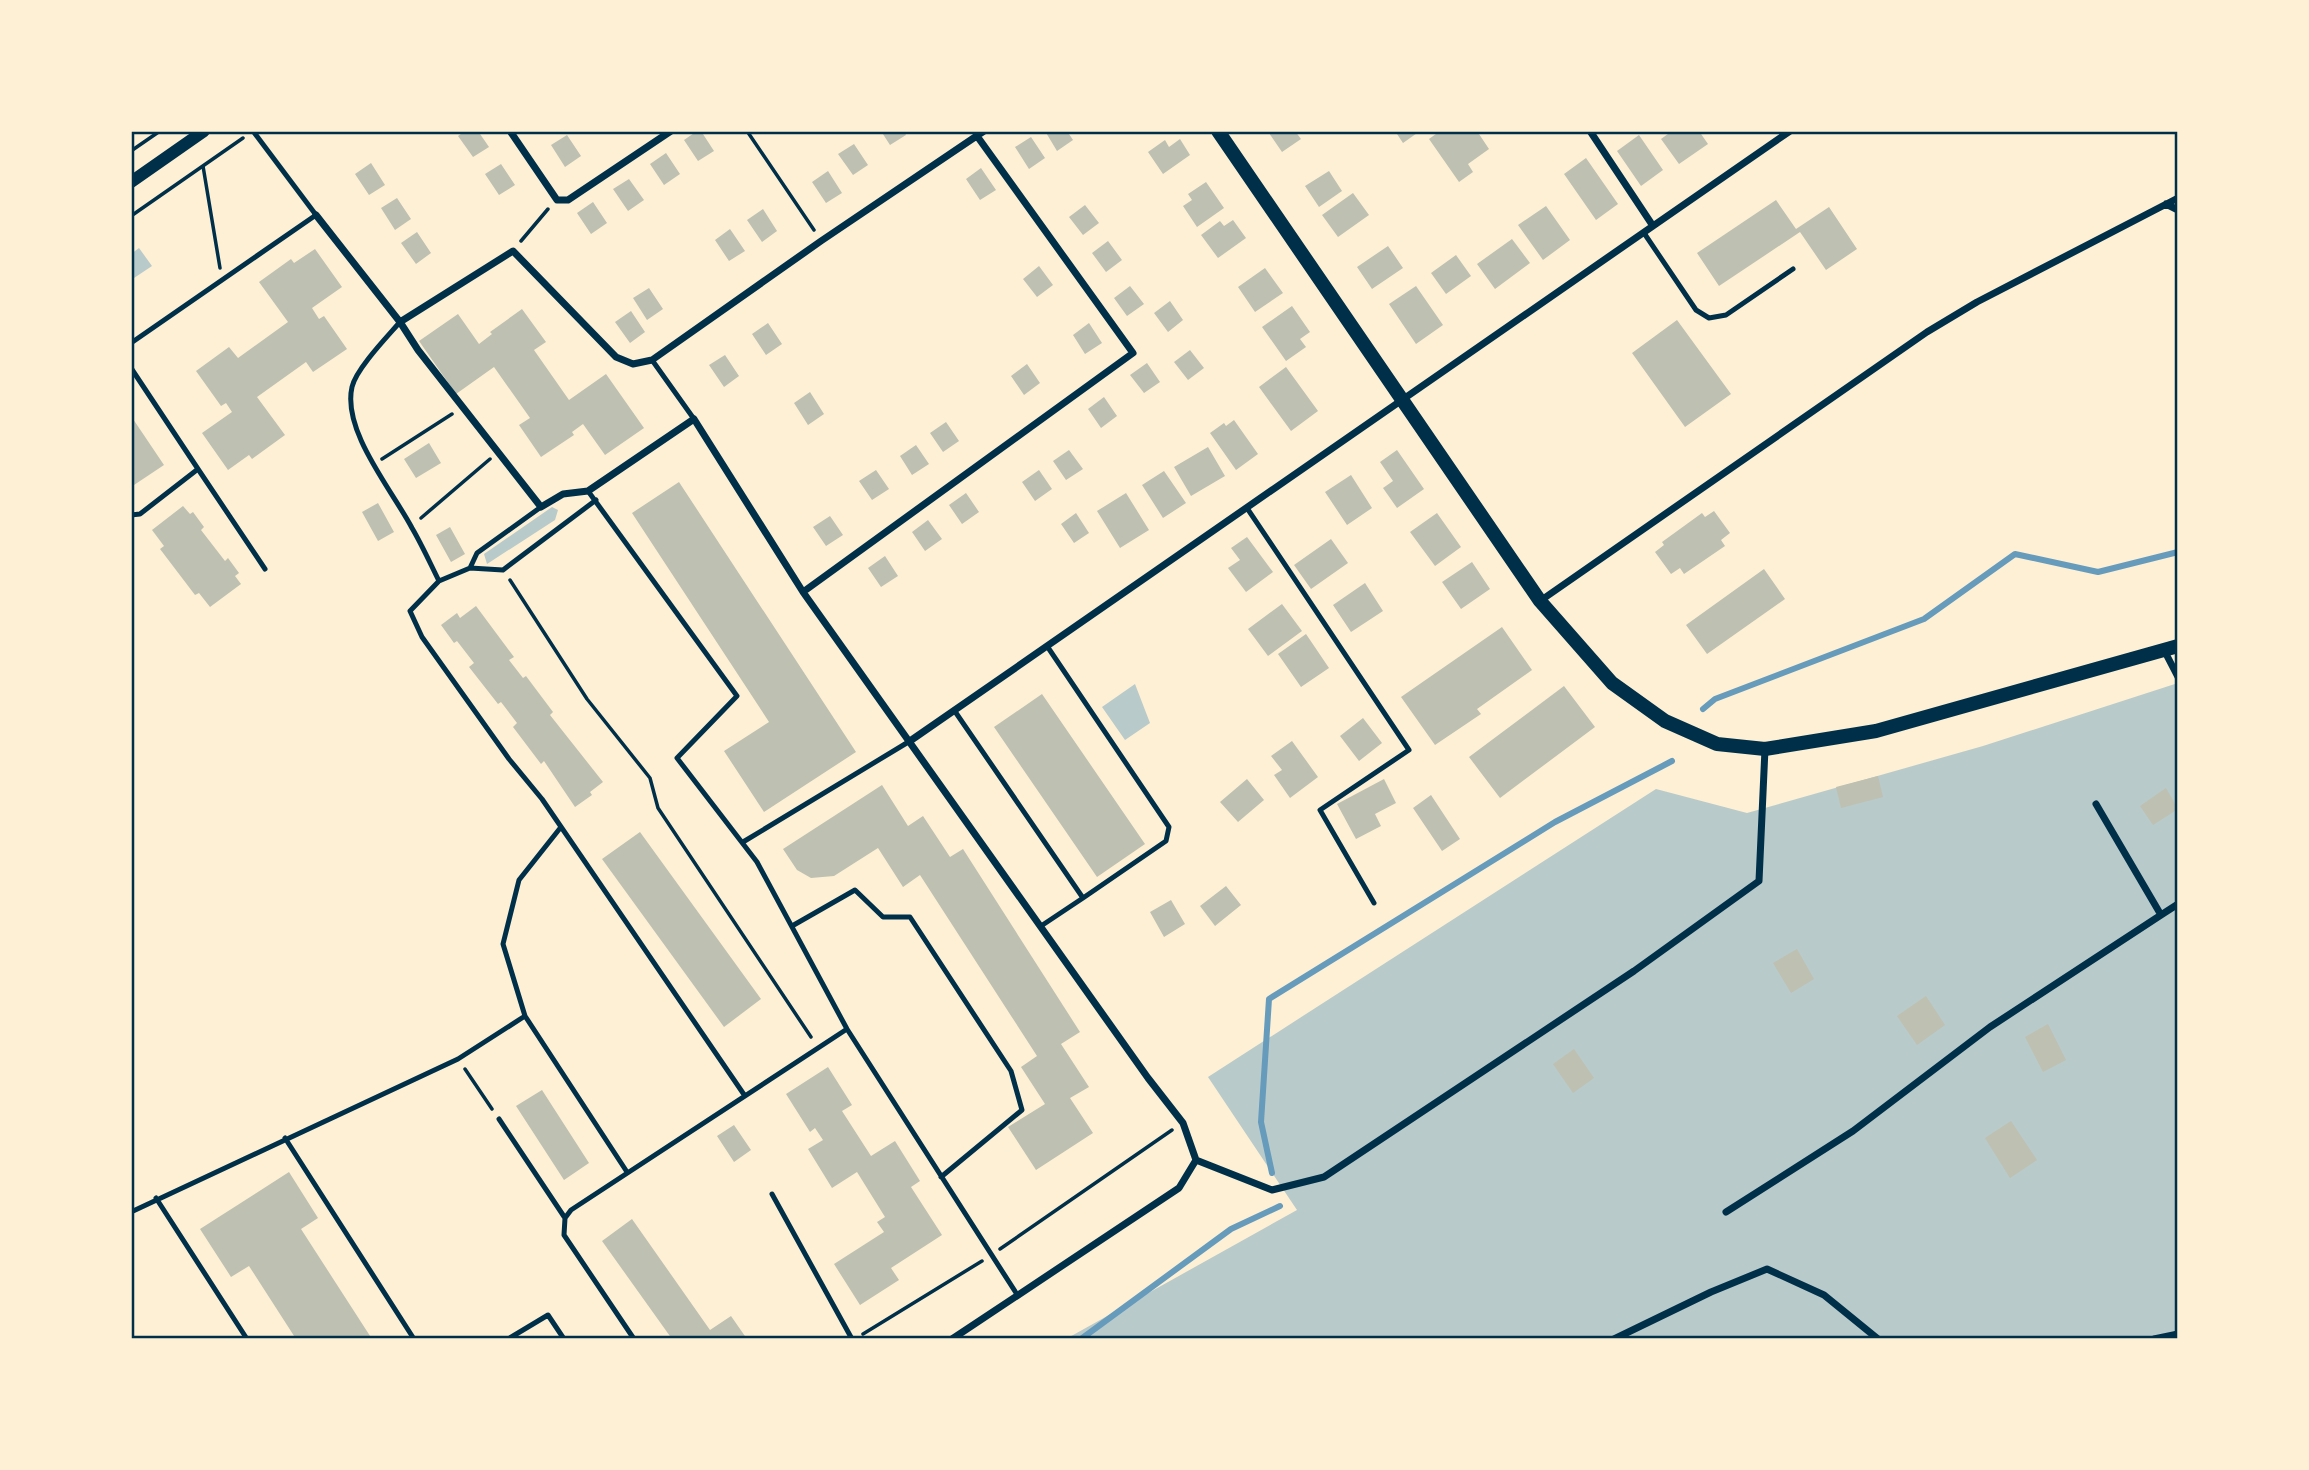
<svg xmlns="http://www.w3.org/2000/svg" width="2309" height="1470" font-family="Manrope,sans-serif">
<rect width="100%" height="100%" fill="#fdf0d5"/>
<!-- green -->
<path fill="#b9caca" d="M139 248 152 266 131 280V254Z
M552 507 558 510 555 520 487 564 484 554Z
M2178 683V1339H1066L1297 1210 1208 1077 1656 789 1747 813 1983 746Z
M1135 684 1150 723 1125 740 1102 707Z"/>
<g fill="none" stroke-linecap="round" stroke-linejoin="round">
<!-- stream -->
<path stroke="#669bbc" stroke-width="6" d="M1703 709 1715 699 1924 619 2015 554 2098 572 2178 552
M1272 1173 1261 1122 1269 999 1555 822 1672 761
M1081 1339 1231 1229 1280 1206"/>
</g>
<!-- building -->
<path fill="#bec0b2" d="M465 131H478L489 147 473 157 458 136Z
M697 131H701L714 151 698 161 684 140Z
M881 131H904L906 135 890 145Z
M1045 131H1067L1073 140 1057 151Z
M1272 131H1295L1301 139 1282 152 1269 133Z
M1395 131H1420L1403 143Z
M1440 131H1477L1489 149 1468 164 1473 172 1459 182 1429 139Z
M1672 131H1699L1708 144 1679 164 1661 139Z
M567 135 581 156 565 167 551 145Z
M1639 135 1663 170 1641 186 1617 151Z
M1031 137 1045 158 1029 169 1015 147Z
M1180 139 1190 155 1163 174 1148 152 1165 140 1169 147Z
M854 144 868 165 853 175 838 154Z
M666 153 680 174 664 185 650 164Z
M1586 158 1618 204 1596 220 1564 174Z
M371 163 385 185 369 195 355 174Z
M501 164 515 185 499 195 485 174Z
M981 168 996 190 980 200 966 179Z
M828 171 842 193 826 203 812 182Z
M1329 171 1342 191 1319 207 1305 186Z
M629 179 644 200 628 211 613 189Z
M1206 182 1224 208 1197 227 1183 206 1192 200 1188 194Z
M1353 193 1369 215 1338 237 1322 215Z
M397 198 411 219 395 230 381 208Z
M1776 200 1796 229 1829 207 1857 249 1826 270 1800 232 1719 286 1697 253Z
M593 202 607 223 591 234 577 213Z
M1085 205 1099 223 1083 235 1069 217Z
M1546 206 1570 240 1543 260 1518 225Z
M763 209 777 231 762 242 747 220Z
M1233 220 1246 238 1218 258 1201 235 1220 221 1224 226Z
M730 229 745 251 729 261 715 240Z
M417 232 431 253 416 264 401 243Z
M1512 239 1530 263 1495 289 1477 264Z
M1108 241 1122 260 1106 272 1092 253Z
M1388 246 1403 268 1372 289 1357 267Z
M315 249 342 287 312 308 319 319 324 316 347 349 313 372 306 362 257 397 285 435 252 459 249 455 228 470 202 433 232 412 226 403 221 406 196 371 229 347 238 358 288 322 259 282 291 259 294 263Z
M1456 255 1471 276 1446 294 1431 273Z
M1039 266 1053 285 1037 297 1023 279Z
M1265 268 1283 293 1255 312 1238 287Z
M1130 286 1144 304 1127 316 1114 298Z
M1416 286 1443 325 1416 344 1389 304Z
M649 288 663 309 647 320 633 298Z
M1170 301 1183 320 1168 332 1154 313Z
M1292 306 1310 332 1300 339 1306 347 1286 361 1262 327Z
M522 309 546 342 534 350 569 400 606 374 644 428 605 455 583 424 572 432 574 435 541 457 519 425 530 418 494 367 456 394 419 341 458 314 479 344 492 334 490 332Z
M631 311 645 332 630 343 615 322Z
M1677 320 1731 394 1685 427 1632 353Z
M768 323 782 344 766 355 752 334Z
M1089 323 1102 343 1085 354 1073 335Z
M1190 350 1204 368 1188 380 1174 362Z
M725 355 739 376 724 387 709 365Z
M1147 363 1160 382 1144 393 1130 375Z
M1027 364 1040 383 1024 395 1011 376Z
M1286 367 1318 411 1291 431 1259 387Z
M810 392 824 414 808 425 794 403Z
M1104 397 1117 416 1101 428 1088 409Z
M131 416 164 465 131 487Z
M1234 420 1258 454 1236 470 1210 433 1224 423 1226 426Z
M946 422 959 441 943 452 930 433Z
M429 443 441 463 416 478 404 459Z
M916 445 929 464 912 475 900 456Z
M1208 447 1225 476 1191 496 1174 467Z
M1069 450 1083 469 1066 480 1053 461Z
M1397 450 1424 489 1397 508 1383 488 1393 481 1380 462Z
M876 470 889 489 872 500 859 481Z
M1039 470 1052 489 1035 501 1022 482Z
M1164 471 1186 503 1163 518 1142 485Z
M1351 475 1372 508 1347 525 1325 492Z
M679 482 856 752 764 812 724 751 769 722 632 513Z
M966 493 979 512 962 524 949 505Z
M1126 493 1149 530 1120 548 1097 511Z
M378 503 394 532 378 541 362 512Z
M183 506 190 514 193 512 204 527 201 530 225 561 228 558 239 573 235 576 241 584 210 607 199 593 195 595 160 549 164 546 152 530Z
M1714 511 1730 533 1721 540 1725 546 1684 574 1680 568 1671 574 1655 552 1664 545 1662 542 1702 513 1705 517Z
M1076 513 1089 533 1074 543 1061 524Z
M1437 513 1461 547 1435 566 1410 532Z
M830 516 843 535 826 546 813 527Z
M928 520 942 539 925 551 912 532Z
M450 527 465 554 451 562 436 535Z
M1247 537 1273 572 1246 592 1228 568 1240 560 1231 548Z
M1331 539 1348 563 1311 589 1294 565Z
M885 556 898 576 881 587 868 568Z
M1472 562 1490 589 1461 609 1442 582Z
M1764 569 1785 599 1707 654 1686 625Z
M1365 583 1383 611 1351 632 1333 605Z
M1282 604 1302 631 1268 656 1248 629Z
M476 606 514 657 509 660 523 678 526 676 553 712 550 715 603 782 590 792 592 795 575 807 544 761 541 764 513 727 517 723 501 702 498 704 469 667 474 663 457 641 454 643 441 625 457 613 460 618Z
M1502 627 1532 670 1477 709 1481 714 1435 745 1401 697Z
M1306 634 1329 668 1301 687 1278 654Z
M1564 686 1595 727 1500 798 1469 757Z
M1042 694 1145 844 1097 877 994 727Z
M1363 718 1382 743 1359 761 1340 736Z
M1292 741 1318 777 1290 798 1274 775 1282 770 1271 756Z
M1878 776 1883 797 1841 808 1836 787Z
M1247 779 1264 800 1238 822 1220 802Z
M1384 779 1396 803 1375 814 1381 826 1356 839 1337 804Z
M882 785 908 826 923 816 950 857 963 849 1080 1032 1061 1044 1089 1087 1070 1098 1093 1133 1036 1170 1008 1127 1045 1104 1021 1067 1037 1056 920 875 903 887 878 848 834 876 811 878 797 870 783 849Z
M2166 788 2178 809 2153 825 2140 806Z
M1431 795 1460 839 1442 851 1413 808Z
M640 832 761 999 724 1027 602 859Z
M1226 886 1241 905 1215 926 1200 906Z
M1171 900 1185 924 1164 937 1150 912Z
M1797 949 1814 979 1791 993 1773 963Z
M1926 996 1945 1025 1917 1045 1897 1016Z
M2048 1024 2066 1060 2043 1072 2025 1037Z
M1574 1049 1594 1078 1573 1093 1553 1064Z
M828 1067 852 1105 842 1111 871 1156 895 1141 920 1181 911 1187 942 1235 891 1268 899 1280 860 1305 834 1264 884 1232 877 1222 885 1217 857 1172 832 1188 808 1149 823 1140 815 1128 810 1132 786 1094Z
M542 1090 589 1163 564 1180 516 1106Z
M2011 1121 2037 1160 2010 1178 1985 1138Z
M734 1125 751 1150 734 1162 717 1136Z
M289 1172 318 1218 301 1229 372 1339H296L249 1266 231 1277 200 1229Z
M632 1219 710 1330 731 1316 747 1339H672L602 1241Z"/>
<g fill="none" stroke-linecap="round" stroke-linejoin="round">
<!-- path -->
<path stroke="#003049" stroke-width="3.5" d="M747 131 814 230
M131 151 160 131
M203 166 220 268
M131 216 243 138
M521 241 548 209
M382 459 452 414
M421 518 490 459
M510 580 587 699 650 778 658 808 811 1037
M465 1069 492 1109
M1000 1249 1172 1130
M863 1334 982 1261
M131 1337 132 1339"/>
<!-- service -->
<path stroke="#003049" stroke-width="5" d="M1644 233 1696 310 1709 318 1726 315 1793 269
M400 322C387 337 356 369 352 387 342 431 392 490 412 528 422 545 430 563 439 581
M131 343 316 215 253 131
M652 360 694 419
M131 368 198 469 140 514 131 515
M198 469 265 569
M588 491 737 696 677 758 757 862 847 1029 1018 1296
M541 507 477 553 470 568 503 570 596 500
M1247 508 1409 750 1320 810 1374 903
M470 568 439 581 410 611 422 637 509 759 542 799 745 1096
M1047 646 1169 827 1166 841 1083 898
M954 710 1083 898 1041 926
M561 827 519 880 503 944 525 1016 627 1172
M743 842 910 741
M792 926 855 890 883 917H910L1011 1071 1022 1110 941 1177
M499 1119 565 1218
M285 1138 414 1339
M772 1194 852 1339
M156 1198 247 1339
M131 1212 458 1059 525 1016
M508 1339 548 1315 564 1339
M634 1339 564 1235 565 1218 571 1210 847 1029"/>
<!-- minor -->
<path stroke="#003049" stroke-width="7" d="M510 131 557 200H568L671 131
M1590 131 1653 226
M2166 204 2178 210
M316 215 400 322 513 251 616 357 633 364 652 360 821 241 984 131
M400 322 418 350 541 507 563 494 588 491 694 419 803 592 1148 1078 1183 1123 1196 1160
M803 592 1133 353 977 136
M1540 601 1927 332 1977 302 2178 198
M2164 650 2178 677
M910 741 1790 131
M2096 804 2161 915 2178 904
M1196 1160 1272 1190 1324 1177 1634 971 1759 881 1765 749
M1726 1212 1853 1131 1990 1027 2161 915
M952 1339 1179 1188 1196 1160
M1614 1339 1711 1292 1767 1269 1824 1295 1878 1339
M2154 1339 2178 1334"/>
<!-- tertiary -->
<path stroke="#003049" stroke-width="12" d="M131 182 204 131"/>
<!-- secondary -->
<path stroke="#003049" stroke-width="14" d="M1218 131 1540 601 1612 683 1665 721 1717 744 1765 749 1876 731 2178 646"/>
</g>
<!-- border -->
<rect width="2309" height="1470" fill="none" stroke="#fdf0d5" stroke-width="266"/>
<rect x="133" y="133" width="2043" height="1204" fill="none" stroke="#003049" stroke-width="2.5"/>
</svg>
